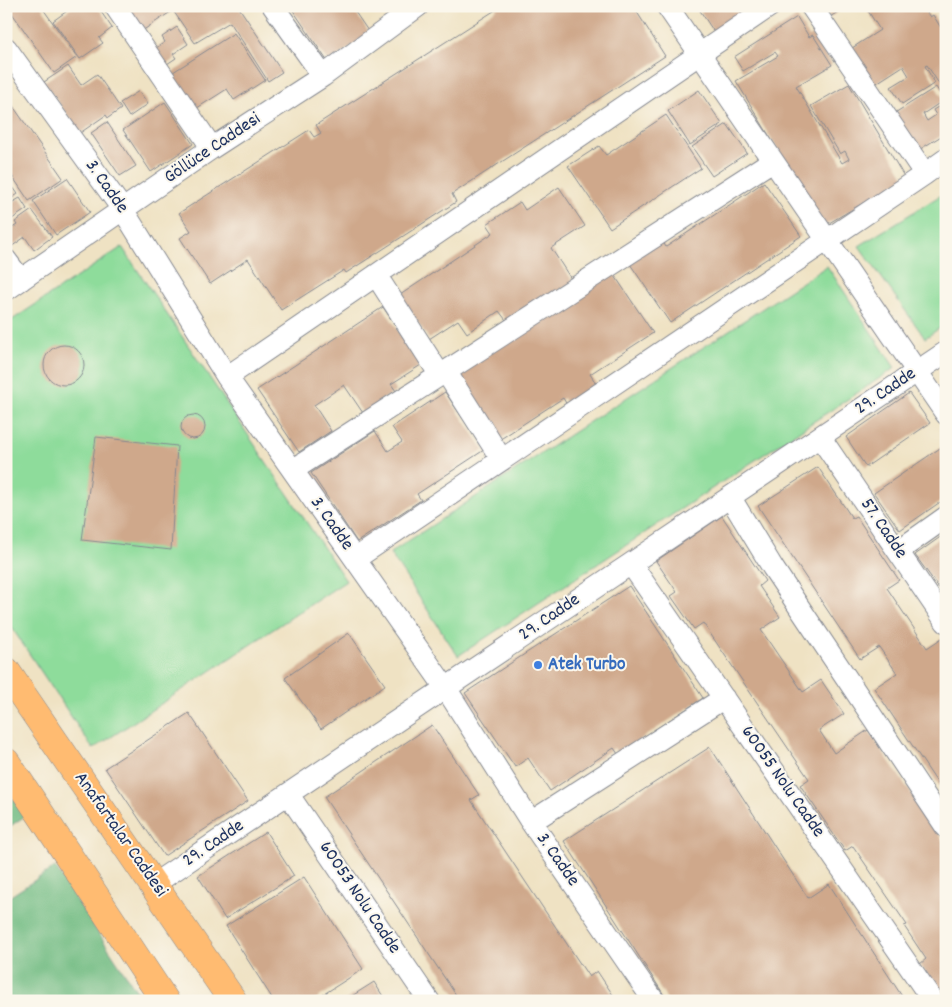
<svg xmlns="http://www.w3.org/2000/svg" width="952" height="1007" font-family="Dekko,sans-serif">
<rect width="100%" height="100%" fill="#fbf7ec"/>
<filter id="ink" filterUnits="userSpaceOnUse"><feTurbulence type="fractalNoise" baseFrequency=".02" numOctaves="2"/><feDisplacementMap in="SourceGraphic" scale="10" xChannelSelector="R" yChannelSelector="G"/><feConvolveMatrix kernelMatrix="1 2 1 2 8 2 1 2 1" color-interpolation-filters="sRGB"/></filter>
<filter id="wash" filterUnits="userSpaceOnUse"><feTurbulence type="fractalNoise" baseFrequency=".0096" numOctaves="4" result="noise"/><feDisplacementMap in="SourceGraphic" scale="20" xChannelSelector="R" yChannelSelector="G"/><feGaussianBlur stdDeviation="1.12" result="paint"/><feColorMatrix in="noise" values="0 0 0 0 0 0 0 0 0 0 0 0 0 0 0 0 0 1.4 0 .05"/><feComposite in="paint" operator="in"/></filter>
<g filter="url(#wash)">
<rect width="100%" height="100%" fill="#efe2c3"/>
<!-- green -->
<path fill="#8edc9b" stroke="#54867c" d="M946 192V324L925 338 859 246Z
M122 247 346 581 93 749 6 619V324Z
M827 266 895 368 458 656 390 553Z"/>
<!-- forest -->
<path fill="#72bc83" stroke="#467670" d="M6 788 25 816 6 829Z
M55 867 143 1001H6V899Z"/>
<g id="blocks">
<!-- building -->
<path fill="#cfa88b" d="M7 6H41L77 57 54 73Z
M74 6H97L112 28 99 38 103 43 80 59 53 21Z
M134 6H168L172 11 142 31 128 10Z
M170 6H238L282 72 268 81 230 22 195 43Z
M290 6H351L370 34 328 62Z
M495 6H633L665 56 452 194 456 202 346 273 344 270 281 310 248 259 210 284 180 238 191 231 179 213 309 130 314 137 321 133 316 125 497 9Z
M697 6H761L716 35Z
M823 6H847L830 17Z
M865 6H922L930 17 933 15 946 36V95L927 65 925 66 935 83 902 104 891 87 909 76 903 66 872 86 849 50 880 30Z
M797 17 809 37 813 35 832 65 796 86 842 163 849 159 845 151 840 154 811 106 849 84 905 178 824 226 736 81 778 56 775 52 743 71 734 57Z
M177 27 188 44 173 54 176 58 161 68 150 52 165 42 162 37Z
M234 33 265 80 234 100 227 89 194 110 170 74Z
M68 66 81 85 97 74 121 109 108 118 106 115 80 133 44 82Z
M936 87 944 100 923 114 927 121 936 115 933 110 946 102V124L943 126 946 133 914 153 890 116Z
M699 90 722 124 690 145 668 111Z
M139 91 148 104 129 117 120 103Z
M6 96 63 178 29 201 6 167Z
M165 102 193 144 151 172 123 130Z
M666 115 701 168 610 228 568 166 599 146 606 155Z
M107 122 136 166 120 176 91 133Z
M727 124 747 153 712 176 692 147Z
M67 178 90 212 56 235 33 201Z
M764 182 801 236 670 323 628 261 661 239 666 247Z
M10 183 18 194 6 202V186Z
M559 187 585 226 551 248 573 282 509 324 499 311 467 333 458 320 429 339 400 295 493 233 487 224 520 202 525 210Z
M20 198 27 209 6 223V206Z
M32 210 52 237 34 250 25 237 11 247 6 241V232L17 225 15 222Z
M611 270 653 333 590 374 597 385 567 405 563 398 499 440 455 373Z
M383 307 421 365 391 384 396 391 363 413 344 385 314 405 331 431 299 452 257 390Z
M44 365a20 20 0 1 1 40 0a20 20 0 1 1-40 0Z
M445 392 484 450 417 494 421 500 357 542 311 473 375 431 388 451 402 442 392 427Z
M909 393 930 423 866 467 846 437Z
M181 427a12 12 0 1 1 24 0a12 12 0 1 1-24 0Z
M96 437 177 446 171 550 82 540Z
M943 446 946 449V498L900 530 874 493Z
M818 467 852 518 856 516 899 580 887 588 927 648 942 638 946 644V796L874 688 897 673 879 647 860 659 758 506Z
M722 516 765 581 759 586 780 617 761 630 803 692 821 680 844 714 819 730 834 753 868 730 946 845V986L938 991 920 964 926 959 904 926 907 925 853 846 845 851 800 785 809 779 703 623 694 629 671 596 677 592 656 561Z
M946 533V590L942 592 915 555Z
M629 586 703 698 618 754 614 748 550 791 528 758 515 767 465 693Z
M349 633 385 685 321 729 285 678Z
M189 713 248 801 164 856 105 768Z
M432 725 479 795 471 800 589 977 597 971 617 1001H460L324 797Z
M710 747 808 898 829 884 905 1001H668L564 841Z
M266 832 294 876 225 919 198 876Z
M304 877 363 969 313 1001H274L226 926Z
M374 982 386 1001H344Z"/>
</g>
</g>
<g filter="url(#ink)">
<use href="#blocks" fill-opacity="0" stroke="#858890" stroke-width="1"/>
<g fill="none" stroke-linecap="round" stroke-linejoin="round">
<!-- minor casing -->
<g stroke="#858890" stroke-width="23">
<path id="minor" d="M115 6 212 148
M273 6 323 76
M667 6 946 414
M811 6 925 174 946 159
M6 48 123 210 227 377 445 687 531 822 654 1001
M6 260 21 280
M376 275 440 375
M6 290 212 148 323 76 418 6
M446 372 502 460
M227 377 770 6
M820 437 946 622
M293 470 772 161
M730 497 773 568 946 827
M898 551 946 517
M355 559 925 174
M631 564 933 1001
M288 794 429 1001
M531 822 724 698
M154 884 946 352"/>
</g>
<!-- major casing -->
<g stroke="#858890" stroke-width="29">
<path id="major" d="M6 671 233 1001
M6 762 165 1001"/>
</g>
<!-- minor -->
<use href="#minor" stroke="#fff" stroke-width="21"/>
<!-- major -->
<use href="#major" stroke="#ffbb71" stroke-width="28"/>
</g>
</g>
<!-- markers -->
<circle fill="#3f7fe0" stroke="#fbf7ec" stroke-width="2" cx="538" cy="665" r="5"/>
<g text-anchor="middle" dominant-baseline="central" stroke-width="4" stroke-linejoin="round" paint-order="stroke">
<!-- street labels -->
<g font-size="19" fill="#1b2f5e" stroke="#fbf7ec">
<text transform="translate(213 149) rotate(-34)">Göllüce Caddesi</text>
<text transform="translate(106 187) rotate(55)">3. Cadde</text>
<text transform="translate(886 392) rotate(-34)">29. Cadde</text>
<text transform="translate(331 524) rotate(55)">3. Cadde</text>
<text transform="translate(883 529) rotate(56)">57. Cadde</text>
<text transform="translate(550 618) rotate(-34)">29. Cadde</text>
<text transform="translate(782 782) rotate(55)">60055 Nolu Cadde</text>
<text transform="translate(120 835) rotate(55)">Anafartalar Caddesi</text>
<text transform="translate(214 844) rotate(-34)">29. Cadde</text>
<text transform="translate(557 860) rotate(55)">3. Cadde</text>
<text transform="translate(359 898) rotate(56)">60053 Nolu Cadde</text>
</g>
<!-- shop labels -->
<g font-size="19" font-weight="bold" fill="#366cbe" stroke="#fbf7ec" text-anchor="start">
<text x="548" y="665">Atek Turbo</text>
</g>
</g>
<!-- margin -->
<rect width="952" height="1007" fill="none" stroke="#fbf7ec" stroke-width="25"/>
</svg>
